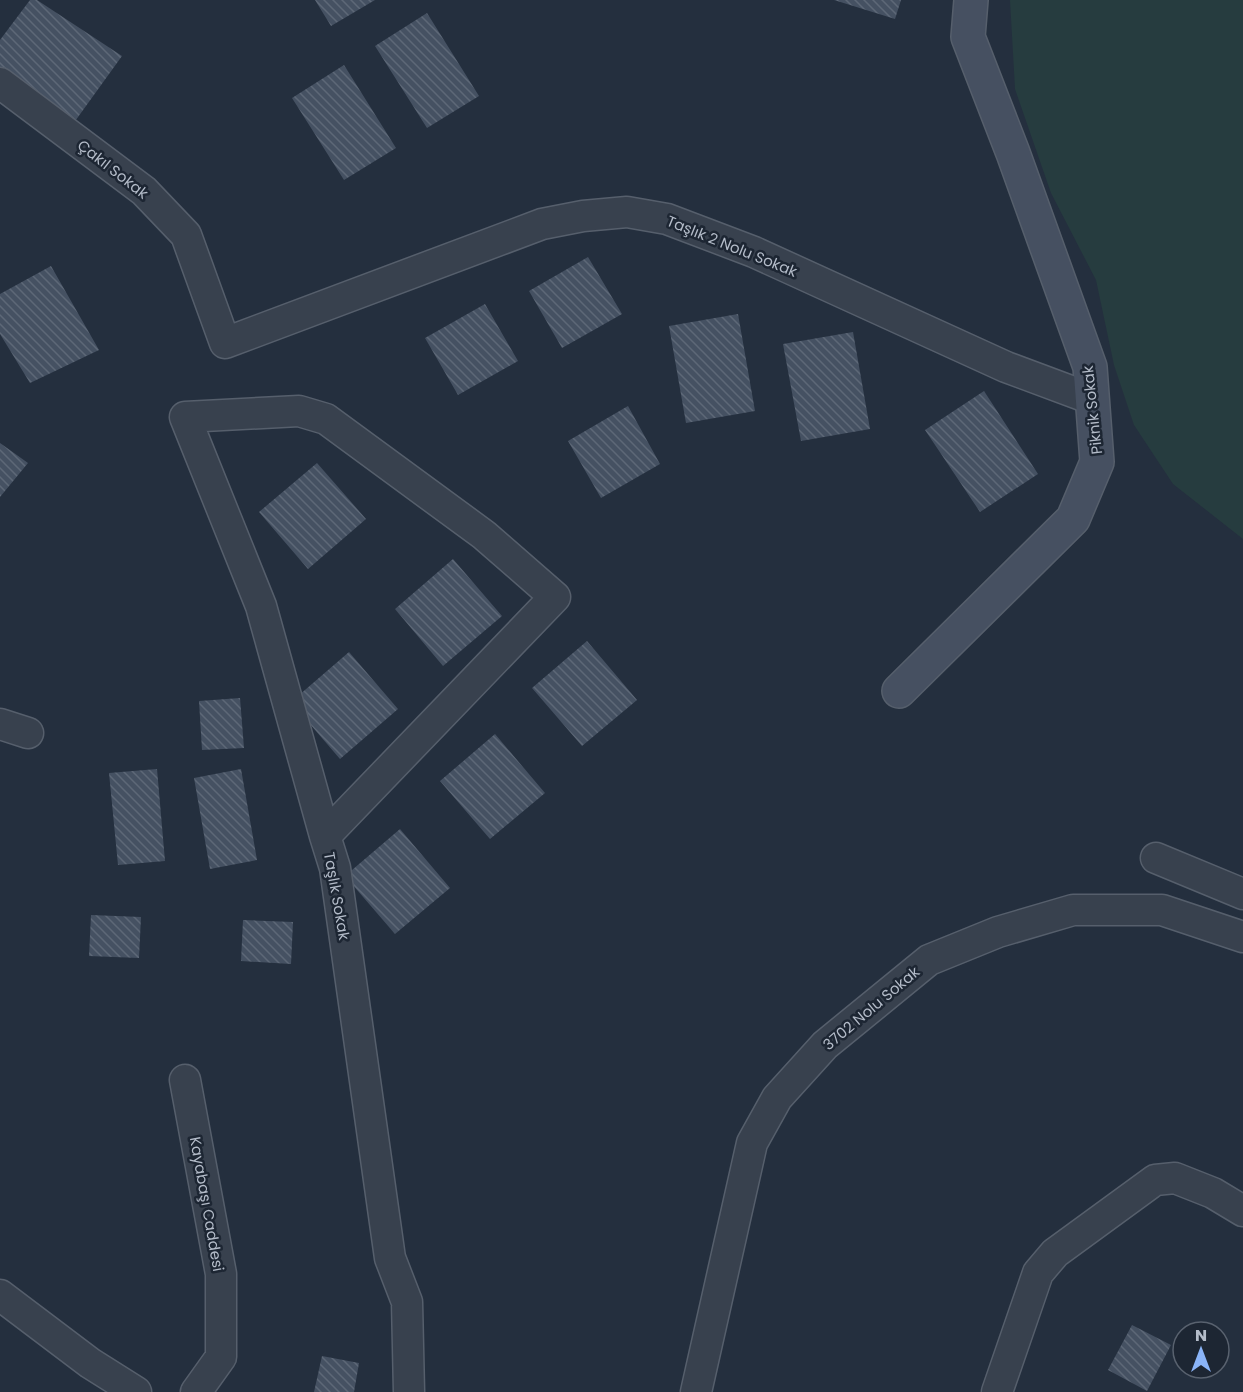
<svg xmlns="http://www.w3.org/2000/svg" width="1243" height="1392" font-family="Poppins,sans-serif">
<defs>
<pattern id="building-back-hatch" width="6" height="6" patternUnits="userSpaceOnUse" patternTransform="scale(1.5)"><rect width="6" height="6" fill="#455162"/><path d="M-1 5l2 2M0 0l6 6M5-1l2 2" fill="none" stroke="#5d6877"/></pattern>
</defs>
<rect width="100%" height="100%" fill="#242f3e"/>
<!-- green -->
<path fill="#263c3f" d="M1010 0H1243V539L1173 484 1134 425 1114 365 1096 280 1051 193 1015 89Z"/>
<!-- building -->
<path fill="url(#building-back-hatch)" d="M30 0H37L122 56 73 124 0 75V40Z
M315 0H375L331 26Z
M834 0H901L895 19Z
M427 13 479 96 427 128 375 46Z
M344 65 396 148 344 180 292 98Z
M588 257 622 314 562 348 529 291Z
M51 266 99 350 30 383 0 334V294Z
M485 304 518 361 458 395 425 338Z
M738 314 755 411 686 423 669 326Z
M853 332 870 429 801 441 783 344Z
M984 391 1038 474 980 512 925 430Z
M628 406 660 464 601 498 568 441Z
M0 443 28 463 0 497Z
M317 463 366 519 308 569 259 512Z
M453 559 502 616 443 666 395 609Z
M587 641 637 700 582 746 532 688Z
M349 652 398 709 340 759 291 702Z
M240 698 244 748 202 750 199 701Z
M495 734 545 793 490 839 440 781Z
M157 769 165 861 118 865 109 773Z
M241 769 257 860 210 869 194 778Z
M400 829 450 888 395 934 345 876Z
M91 915 141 917 139 958 89 956Z
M243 920 293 922 291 964 241 961Z
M1132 1325 1171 1345 1147 1391 1108 1370Z
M322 1356 359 1363 354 1392H314Z"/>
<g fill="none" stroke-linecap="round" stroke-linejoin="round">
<!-- street casing -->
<g stroke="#565f6c" stroke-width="33">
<path id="street" d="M0 83 144 191 186 235 225 343 542 224 583 216 627 212 667 219 754 252 1006 367 1092 399
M0 724 28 733
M325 836 555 597 484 535 326 419 299 411 185 417 261 606 325 836 335 868 390 1258 407 1302 409 1392
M1156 858 1243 894
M185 1080 221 1274V1357L196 1392
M0 1295 90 1363 136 1392
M696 1392 752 1143 777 1098 825 1045 929 960 998 932 1073 910H1162L1243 937
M997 1392 1038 1273 1055 1253 1155 1180 1175 1178 1213 1193 1243 1211"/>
</g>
<!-- secondary casing -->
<g stroke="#565f6c" stroke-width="36">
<path id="secondary" d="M899 691 1073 519 1097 462 1090 367 1013 153 968 37 971 0"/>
</g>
<!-- street -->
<use href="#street" stroke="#38414e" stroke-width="30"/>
<!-- secondary -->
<use href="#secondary" stroke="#465061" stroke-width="33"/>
</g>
<g text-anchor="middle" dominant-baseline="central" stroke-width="5" stroke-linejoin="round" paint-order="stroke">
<!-- street labels -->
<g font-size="15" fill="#b4bcc9" stroke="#1d2633">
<text transform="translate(113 169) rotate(38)">Çakıl Sokak</text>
<text transform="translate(732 246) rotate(22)">Taşlık 2 Nolu Sokak</text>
<text transform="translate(1092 410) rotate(-96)">Piknik Sokak</text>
<text transform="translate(337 896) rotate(80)">Taşlık Sokak</text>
<text transform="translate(871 1008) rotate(-40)">3702 Nolu Sokak</text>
<text transform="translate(207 1204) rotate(80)">Kayabaşı Caddesi</text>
</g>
</g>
<!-- north arrow -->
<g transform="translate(1201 1350)"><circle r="28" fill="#1d2633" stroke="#59626f" stroke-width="1.5"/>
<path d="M0-4.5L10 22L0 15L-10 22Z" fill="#8ab4f8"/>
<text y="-9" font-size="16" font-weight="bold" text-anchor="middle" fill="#b4bcc9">N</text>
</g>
</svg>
